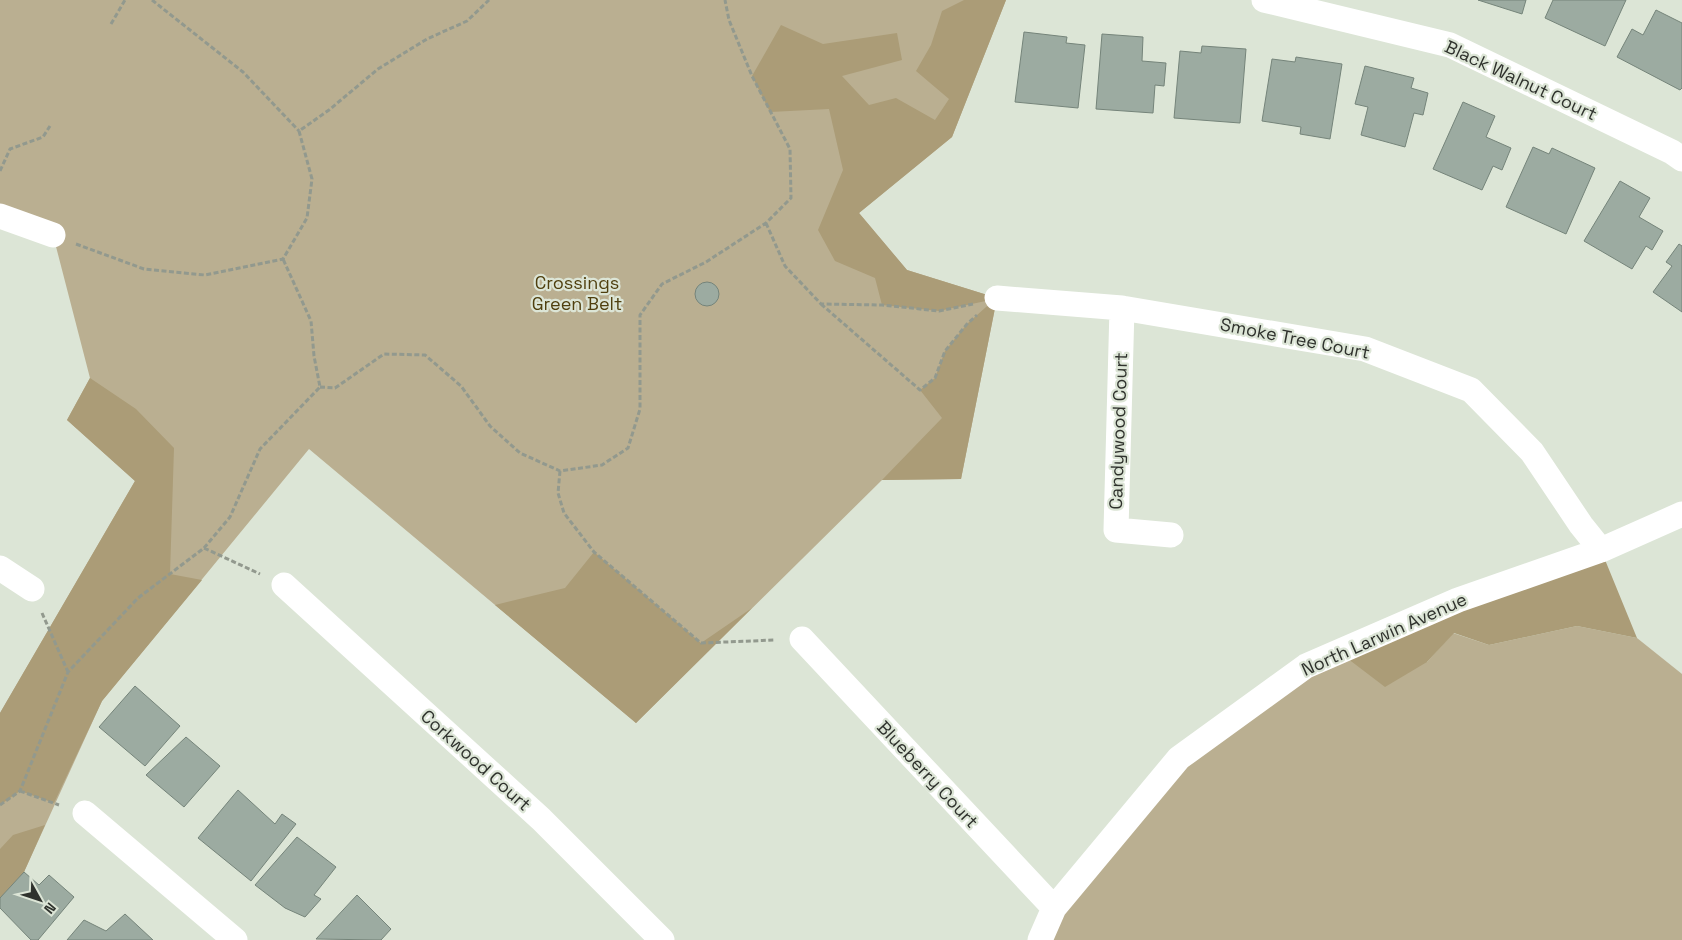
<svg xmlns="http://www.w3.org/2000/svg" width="1682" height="940" font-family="'Space Grotesk',sans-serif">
<rect width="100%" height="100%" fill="#dce5d6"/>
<!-- green -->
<path fill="#baaf91" d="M0 0H1006L952 137 859 213 907 270 997 298 961 479 882 480 636 723 309 449 102 701 24 872 0 898V713L135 481 67 420 90 378 53 235 0 216Z
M1577 626 1637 638 1682 674V940H1040L1179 758 1339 652 1427 662 1453 633 1489 645Z"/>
<!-- forest -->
<path fill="#ab9c77" d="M964 0H1006L952 137 859 213 907 270 997 298 961 479 882 480 942 418 920 390 935 378 945 351 967 324 995 299 939 311 882 305 875 278 835 261 818 230 843 170 829 109 770 112 752 76 781 25 823 44 897 33 902 60 842 76 869 105 896 98 935 120 949 99 916 71 931 45 942 11Z
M90 378 136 409 174 448 170 574 202 580 102 701 54 803 20 791 0 805V713L135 481 67 420Z
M1601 550 1637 638 1577 626 1489 645 1454 633 1427 662 1385 687 1339 652Z
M594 552 701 643 752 608 636 723 495 605 565 588Z
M45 825 24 872 0 898V849L13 835Z"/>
<!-- building -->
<path fill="#9caba1" stroke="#75847a" d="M1478 0H1526L1522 14Z
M1553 0H1626L1605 46 1545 18Z
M1656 10 1682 23V88L1680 90 1617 57 1632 29 1643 35Z
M1024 32 1067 37 1066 43 1085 45 1078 108 1015 102Z
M1102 34 1143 37 1142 61 1166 63 1164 86 1155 85 1153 113 1096 109Z
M1202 46 1246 49 1240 123 1174 118 1180 51 1201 53Z
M1296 57 1342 64 1330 139 1300 134 1301 127 1262 121 1272 59 1295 62Z
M1365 66 1414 78 1411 88 1428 93 1423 115 1414 113 1405 147 1361 135 1368 107 1355 104Z
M1463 102 1495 116 1486 137 1511 148 1502 170 1493 166 1482 190 1433 169Z
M1533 147 1549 154 1552 148 1595 168 1566 234 1506 207Z
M1620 181 1650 198 1639 217 1663 231 1652 250 1646 246 1632 269 1584 241Z
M1679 244 1682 246V312L1653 292 1672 266 1666 262Z
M695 294a12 12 0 1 1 24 0a12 12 0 1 1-24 0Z
M135 686 180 726 145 766 99 727Z
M186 737 220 766 184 807 146 775Z
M238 790 275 824 282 814 296 824 251 881 198 838Z
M297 837 336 867 314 895 321 899 305 917 285 908 255 885Z
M24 872 39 885 49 875 74 897 38 940H31L0 908V898Z
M357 895 391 929 381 940 316 939Z
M125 914 153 940H67L84 920 106 931Z"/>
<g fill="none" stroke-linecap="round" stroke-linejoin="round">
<!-- path -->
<path stroke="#92998e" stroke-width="3" stroke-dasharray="5 2.5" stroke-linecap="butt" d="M152 0 243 72 299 131
M111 24 125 0
M0 171 10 149 43 137 50 126
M766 223 785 266 821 304 882 305 939 311 973 304
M76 244 144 269 205 275 283 259 307 218 312 179 299 131 329 110 378 69 427 39 467 21 489 0
M821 304 920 390 935 378 945 351 967 324 977 315
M320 387 335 388 384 354 425 355 461 386 490 426 520 453 560 471 602 465 628 448 640 409V315L662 284 706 262 766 223 791 198 790 149 752 76 729 20 725 0
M560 471 558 493 564 513 594 552 701 643 775 640
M204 548 230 517 260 449 320 387 314 356 311 321 283 259
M42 613 68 672
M20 791 59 805
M0 805 20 791 68 672 138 598 204 548 260 574"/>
<!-- street -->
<path stroke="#fff" stroke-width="25" d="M1264 0 1450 45 1672 152 1682 159
M0 216 53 235
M997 298 1122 308 1365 349 1471 390 1532 452 1581 525 1601 550
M1122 308 1116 530 1171 535
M0 568 32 589
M284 585 541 819 662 940
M802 639 1054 908
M85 813 235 940
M1040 940 1054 908 1179 758 1306 666 1458 600 1601 550 1682 514"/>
</g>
<g text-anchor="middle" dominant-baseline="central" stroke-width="4.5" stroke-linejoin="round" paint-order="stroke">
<!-- street labels -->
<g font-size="18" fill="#2f322d" stroke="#dce5d6">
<text transform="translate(1521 80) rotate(25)">Black Walnut Court</text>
<text transform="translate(1295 338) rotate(11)">Smoke Tree Court</text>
<text transform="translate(1118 431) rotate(-88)">Candywood Court</text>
<text transform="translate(1384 634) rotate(-24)">North Larwin Avenue</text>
<text transform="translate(476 760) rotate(42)">Corkwood Court</text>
<text transform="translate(928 774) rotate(47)">Blueberry Court</text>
</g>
<!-- park labels -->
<g font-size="18" fill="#4f3f0e" stroke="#dce5d6">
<text x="577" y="282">Crossings<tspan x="577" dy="21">Green Belt</tspan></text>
</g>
</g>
<!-- north arrow -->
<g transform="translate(40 900) rotate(130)" stroke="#dce5d6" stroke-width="4" paint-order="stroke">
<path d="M0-4L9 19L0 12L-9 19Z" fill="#2f322d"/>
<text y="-8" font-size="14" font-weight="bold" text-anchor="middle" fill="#2f322d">N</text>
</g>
</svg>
